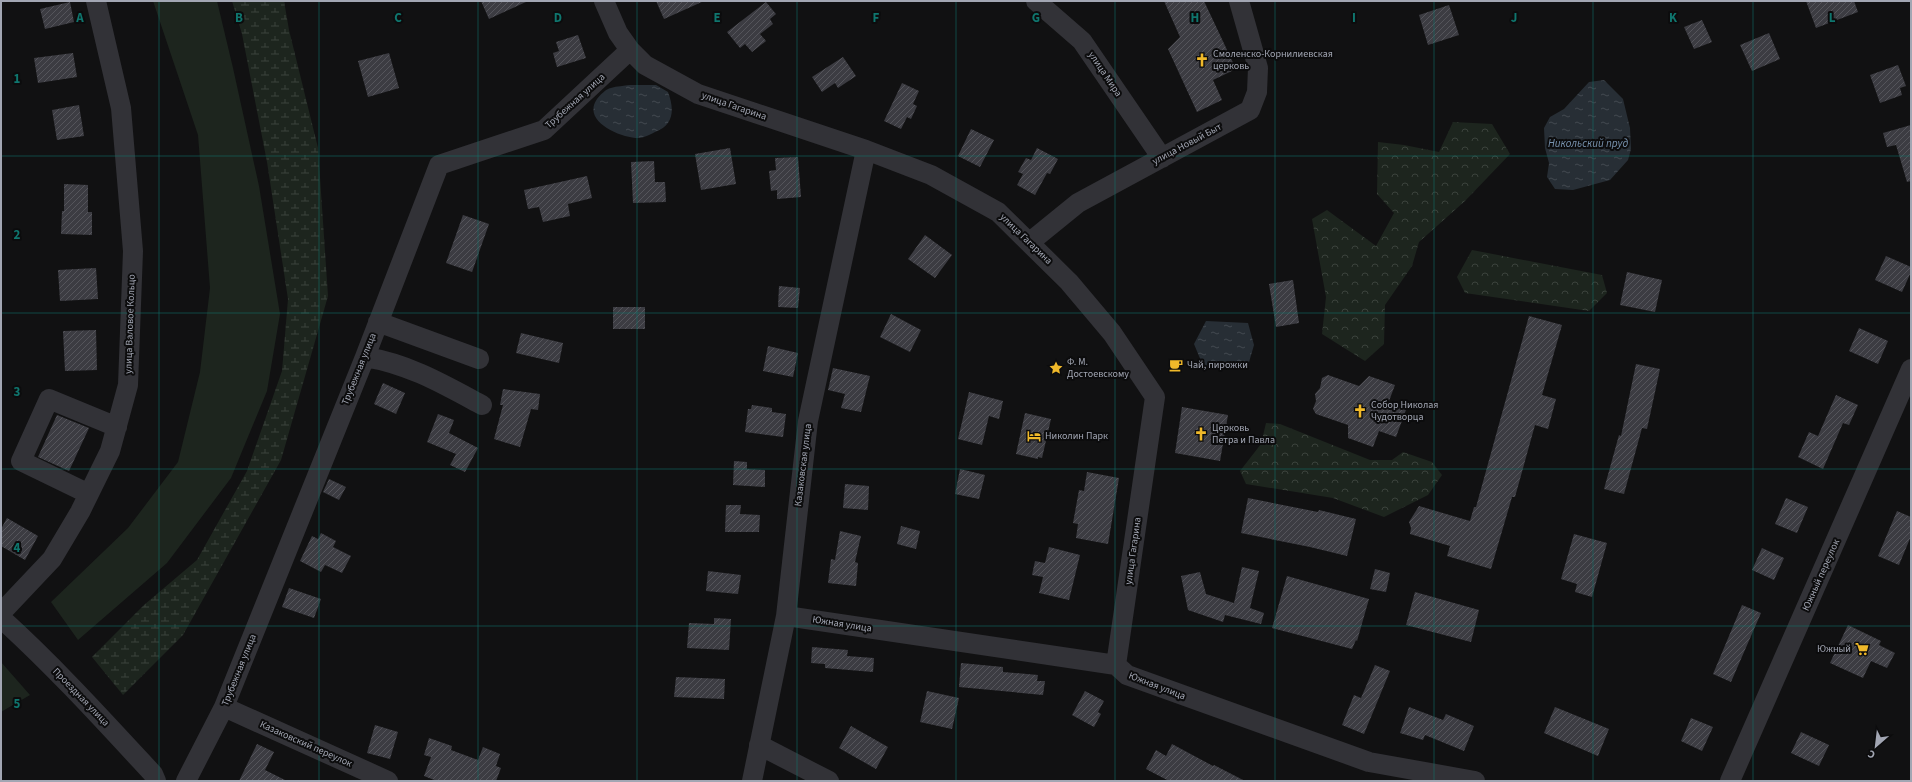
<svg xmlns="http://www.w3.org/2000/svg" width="1912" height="782" font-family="'Source Sans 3',sans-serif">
<defs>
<pattern id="forest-crowns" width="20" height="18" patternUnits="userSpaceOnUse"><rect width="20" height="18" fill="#1d251e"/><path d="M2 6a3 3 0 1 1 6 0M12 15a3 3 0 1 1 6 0" fill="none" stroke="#3b423c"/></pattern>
<pattern id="wetland-marsh" width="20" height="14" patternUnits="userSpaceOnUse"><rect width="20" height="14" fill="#1d251e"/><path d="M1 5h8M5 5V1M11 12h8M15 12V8" fill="none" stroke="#3b423c"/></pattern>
<pattern id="water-ripples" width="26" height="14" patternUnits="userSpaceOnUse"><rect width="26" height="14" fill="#272e35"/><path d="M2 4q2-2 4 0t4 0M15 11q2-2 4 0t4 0" fill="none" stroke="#434950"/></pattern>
<pattern id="building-hatch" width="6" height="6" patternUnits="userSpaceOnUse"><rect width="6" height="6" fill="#3c3c42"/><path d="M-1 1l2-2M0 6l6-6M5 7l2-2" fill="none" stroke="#55555b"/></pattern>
</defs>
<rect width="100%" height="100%" fill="#111112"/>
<!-- grass -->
<path fill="#1d251e" d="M153 1H217L233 68 259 186 280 314 267 391 231 478 167 563 78 640 51 602 128 528 178 462 200 372 210 288 198 135Z
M1 662 30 695 1 712Z"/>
<!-- forest -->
<path fill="url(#forest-crowns)" d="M1453 122 1492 124 1510 154 1465 201 1419 242 1412 266 1385 305 1384 344 1365 361 1322 334 1326 297 1312 219 1327 210 1376 246 1394 213 1377 194 1378 142 1404 145 1439 152Z
M1472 250 1602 275 1607 293 1589 311 1465 293 1457 277Z
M1266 423 1280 424 1370 460H1392L1403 452 1432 462 1442 475 1428 495 1384 517 1333 498 1246 484 1240 471 1261 444Z"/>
<!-- wetland -->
<path fill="url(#wetland-marsh)" d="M232 1H284L289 30 318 148 328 296 281 460 183 635 123 695 92 657 144 605 197 560 247 471 282 371 288 299 267 162 242 34Z"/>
<!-- water -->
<path fill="url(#water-ripples)" d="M1604 80 1623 99 1630 128 1631 149 1628 160 1610 180 1573 190 1555 189 1547 177 1549 163 1545 148 1544 128 1550 117 1564 109 1589 82Z
M630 85H656L668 92C674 108 675 125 655 132 651 134 645 137 640 138 623 139 581 122 597 99 600 95 606 89 611 88 617 86 624 86 630 85Z
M1206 321 1248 323 1254 345 1247 369 1204 368 1194 344Z"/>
<!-- building -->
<path fill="url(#building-hatch)" d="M481 1H528L489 19Z
M656 1H704L664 19Z
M1164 1H1204L1236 69 1213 80 1222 100 1197 112 1168 49 1180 37Z
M1806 1H1854L1858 12 1816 28Z
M70 2 74 22 45 29 40 9Z
M766 2 776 14 770 19 773 24 760 34 766 41 752 52 745 44 740 48 727 32Z
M1449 5 1459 35 1428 45 1419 15Z
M1702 20 1712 42 1694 49 1684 27Z
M1769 33 1780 59 1752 71 1740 45Z
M578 35 586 58 557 67 553 53 559 51 556 42Z
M73 53 77 77 38 83 34 58Z
M389 53 399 88 368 97 358 61Z
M843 57 856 76 838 88 835 83 822 92 812 77Z
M1898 65 1906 86 1900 88 1902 95 1880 103 1870 75Z
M902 83 919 91 913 104 917 106 911 119 907 117 901 129 884 121Z
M79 105 84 136 57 140 52 110Z
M1911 125V181L1907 182 1896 145 1887 147 1883 133Z
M971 129 994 140 980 167 958 156Z
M730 148 736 184 701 190 695 154Z
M1037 148 1058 159 1050 174 1047 173 1035 195 1017 185 1023 174 1018 172 1026 158 1031 160Z
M798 157 801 197 777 199V190L771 191 769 171 776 170 775 158Z
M654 161 655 182H665L666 202 633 203 631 162Z
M587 176 592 198 568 204 570 216 543 222 539 207 528 209 524 190Z
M64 184 88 185V212H92V235L61 234 62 211H64Z
M463 215 489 224 472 272 446 263Z
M925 235 952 255 935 278 908 259Z
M1886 256 1911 267V272L1902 292 1875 280Z
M96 268 98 299 60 301 58 270Z
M1627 272 1662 280 1655 312 1620 305Z
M1293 280 1299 323 1276 327 1269 284Z
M779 286 800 288 798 308 778 307Z
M613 307H645V329H613Z
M891 314 921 330 910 352 880 337Z
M1529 316 1562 325 1542 395 1556 399 1548 429 1535 425 1515 497H1512L1491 569 1447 556 1450 546 1410 534 1411 528 1409 522 1419 506 1470 521 1474 507H1476Z
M1859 328 1888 341 1878 364 1849 351Z
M96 330 97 370 65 371 63 331Z
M521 333 563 343 559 363 516 353Z
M768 346 798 353 793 377 763 371Z
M1636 364 1660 369 1647 429 1642 428 1624 494 1604 489 1619 435 1621 436Z
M833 368 870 376 861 412 841 408 845 394 828 390Z
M1328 375 1359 386 1369 376 1395 385 1389 401 1407 407 1396 437 1379 431 1373 447 1348 438V425L1316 414 1313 409 1316 401 1315 394 1320 388 1322 378Z
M383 383 405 393 396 414 374 404Z
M503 389 540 394 538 410 531 409 520 447 494 439 503 405H500Z
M969 392 1003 401 999 419 989 416 982 445 958 439Z
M1836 395 1858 405 1849 425 1843 423 1823 469 1798 457 1809 432 1818 436Z
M752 405 772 408V412L786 414 783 437 745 432 748 409H751Z
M1182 407 1228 415 1220 461 1175 453Z
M1025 413 1051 419 1042 458 1038 457V459L1016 454Z
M438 414 454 420 449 433 478 448 465 472 450 465 456 454 427 442Z
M57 415 89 428 69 471 38 457Z
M734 461 747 462V469L765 470V487L733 485Z
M960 469 985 475 979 499 955 494Z
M1087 472 1119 478 1108 544 1076 538 1078 524 1073 523 1079 490 1084 491Z
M329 479 346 487 339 500 323 492Z
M845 484 869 486 868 510 843 508Z
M1248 498 1318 512 1319 510 1356 519 1347 556 1310 547 1241 533Z
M1786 498 1808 507 1797 533 1775 524Z
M726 505H741L740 514 760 515 759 532H725Z
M1897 511 1911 517V536L1899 565 1878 556Z
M7 518 38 536 25 560 1 546V529Z
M901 526 920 531 916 549 897 544Z
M840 531 861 536 855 562 858 563 856 586 828 583 831 559 835 560Z
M321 533 336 541 333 547 351 556 342 573 325 565 321 572 300 561 312 536 318 539Z
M1574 534 1607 543 1592 597 1575 592 1577 584 1561 579Z
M1049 547 1080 555 1069 600 1039 593 1043 577 1032 575 1035 561 1045 563Z
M1762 548 1784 558 1774 580 1752 570Z
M1242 567 1259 571 1250 608 1264 613 1261 624 1225 615 1223 622 1188 610 1181 576 1200 572 1206 594 1234 603Z
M1375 569 1390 573 1386 592 1370 589Z
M708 571 741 575 738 594 706 591Z
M1287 576 1369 599 1357 641 1356 640 1352 649 1272 628Z
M289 588 321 599 314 618 282 607Z
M1415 592 1479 610 1471 642 1406 625Z
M1742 605 1761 613 1731 682 1713 674Z
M714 618 731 619 729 650 687 648 689 623 714 624Z
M1848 625 1881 641 1879 645 1895 653 1887 668 1871 661 1863 678 1830 663Z
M812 647 848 650 847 656 874 658 873 672 825 668V664L811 663Z
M961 663 1003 667V672L1038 675 1037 681H1045L1043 695 959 687Z
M1375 665 1390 671 1364 734 1342 725 1354 695 1361 698Z
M676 677 725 679 724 699 674 697Z
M927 691 959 698 952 729 920 722Z
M1085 691 1104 701 1098 712 1101 714 1094 727 1072 715Z
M1409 707 1443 720 1446 714 1474 726 1464 751 1425 735 1423 740 1400 733Z
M1555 707 1609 729 1598 756 1544 733Z
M1691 718 1713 727 1702 751 1681 741Z
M375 725 398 732 390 759 367 753Z
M851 726 888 747 876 769 839 748Z
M1801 732 1829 745 1819 766 1791 753Z
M429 738 452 746 451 750 478 760 483 747 500 754 496 766 501 768 496 781H437L424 776 431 757 424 755Z
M257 744 274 752 265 770 287 781H239Z
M1172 744 1213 766 1214 765 1245 781H1169L1146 769 1156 750 1166 756Z"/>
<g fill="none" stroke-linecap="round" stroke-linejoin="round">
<!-- minor -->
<path stroke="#323237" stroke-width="20" d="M604 1 618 33 630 50 645 65 698 94 866 150 931 175 998 212 1069 282 1112 333 1155 397 1116 665
M1036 1 1082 41 1162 158
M1030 242 1078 203 1250 110 1257 92 1258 68 1239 1
M378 322 479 359
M365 357C409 364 443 384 482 405
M89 494 21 461 49 399 117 427
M1 613 52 559 80 512 110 451 128 385 133 251 121 108 96 1
M786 616 1116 665 1127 675 1369 762 1475 781
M1 618C55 667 104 721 153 774L156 781
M224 707 388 781
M759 745 829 781
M186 781 224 707 365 357 439 165 544 130 630 50
M752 781 786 616 808 421 866 150
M1730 781 1911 369"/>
</g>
<!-- grid -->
<path fill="none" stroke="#0f766e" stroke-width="1" stroke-opacity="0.55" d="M159 1V781M319 1V781M478 1V781M637 1V781M797 1V781M956 1V781M1115 1V781M1275 1V781M1434 1V781M1593 1V781M1753 1V781M1 156H1911M1 313H1911M1 469H1911M1 626H1911"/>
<!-- icons -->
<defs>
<g id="church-bare" transform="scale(1.08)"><path d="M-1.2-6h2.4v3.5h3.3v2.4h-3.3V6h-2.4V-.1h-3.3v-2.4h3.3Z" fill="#f0b92a" stroke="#0c0c0d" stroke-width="2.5" paint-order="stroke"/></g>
<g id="cafe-bare" transform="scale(1.08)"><path d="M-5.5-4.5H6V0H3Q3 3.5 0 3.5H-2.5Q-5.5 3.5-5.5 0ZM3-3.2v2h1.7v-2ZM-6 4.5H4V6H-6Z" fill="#f0b92a" stroke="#0c0c0d" stroke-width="2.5" paint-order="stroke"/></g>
<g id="sight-bare" transform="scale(1.08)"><path d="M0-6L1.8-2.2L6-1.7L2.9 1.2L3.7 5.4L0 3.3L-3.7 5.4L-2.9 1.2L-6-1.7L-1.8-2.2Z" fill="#f0b92a" stroke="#0c0c0d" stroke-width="2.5" paint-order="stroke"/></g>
<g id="hotel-bare" transform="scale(1.08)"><path d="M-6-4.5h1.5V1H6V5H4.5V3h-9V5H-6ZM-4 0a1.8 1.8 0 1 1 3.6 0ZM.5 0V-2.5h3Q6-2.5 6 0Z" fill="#f0b92a" stroke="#0c0c0d" stroke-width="2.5" paint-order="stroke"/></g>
<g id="supermarket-bare" transform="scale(1.08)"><path d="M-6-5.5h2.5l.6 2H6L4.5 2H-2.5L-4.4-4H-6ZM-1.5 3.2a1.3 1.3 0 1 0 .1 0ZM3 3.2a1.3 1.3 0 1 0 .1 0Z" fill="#f0b92a" stroke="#0c0c0d" stroke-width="2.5" paint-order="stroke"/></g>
</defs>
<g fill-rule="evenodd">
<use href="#church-bare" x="1202" y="60"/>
<use href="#cafe-bare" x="1176" y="365"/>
<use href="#sight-bare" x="1056" y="368"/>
<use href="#church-bare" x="1360" y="411"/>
<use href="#church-bare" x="1201" y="434"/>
<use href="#hotel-bare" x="1034" y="436"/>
<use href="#supermarket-bare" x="1862" y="649"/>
</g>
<g text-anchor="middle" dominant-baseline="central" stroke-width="4" stroke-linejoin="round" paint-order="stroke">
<!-- poi labels -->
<g font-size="10" fill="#a2a6b3" stroke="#0c0c0d" text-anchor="start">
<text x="1213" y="54">Смоленско-Корнилиевская<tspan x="1213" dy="12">церковь</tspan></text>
<text x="1067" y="362">Ф. М.<tspan x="1067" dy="12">Достоевскому</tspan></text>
<text x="1187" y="365">Чай, пирожки</text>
<text x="1371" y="405">Собор Николая<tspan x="1371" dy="12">Чудотворца</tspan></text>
<text x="1212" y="428">Церковь<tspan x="1212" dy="12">Петра и Павла</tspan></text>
<text x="1045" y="436">Николин Парк</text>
<text x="1851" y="649" text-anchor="end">Южный</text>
</g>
<!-- street labels -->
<g font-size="10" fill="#a2a6b3" stroke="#0c0c0d">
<text transform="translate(1105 74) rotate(56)">улица Мира</text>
<text transform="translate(575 101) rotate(-42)">Трубежная улица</text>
<text transform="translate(734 106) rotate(19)">улица Гагарина</text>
<text transform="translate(1187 144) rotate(-28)">улица Новый Быт</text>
<text transform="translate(1026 239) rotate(44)">улица Гагарина</text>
<text transform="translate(130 324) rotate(-88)">улица Валовое Кольцо</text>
<text transform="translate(359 369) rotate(-68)">Трубежная улица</text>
<text transform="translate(803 465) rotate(-83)">Казаковская улица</text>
<text transform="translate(1133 551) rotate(-82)">улица Гагарина</text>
<text transform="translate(1821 575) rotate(-66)">Южный переулок</text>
<text transform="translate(842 624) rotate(9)">Южная улица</text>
<text transform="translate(239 670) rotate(-68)">Трубежная улица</text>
<text transform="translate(1157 686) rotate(21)">Южная улица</text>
<text transform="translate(81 697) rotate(46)">Проездная улица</text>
<text transform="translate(306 744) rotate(24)">Казаковский переулок</text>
</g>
<!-- water labels -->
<g font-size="11" font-style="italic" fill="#7892ae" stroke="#0c0c0d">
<text x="1588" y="143">Никольский пруд</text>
</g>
</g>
<g font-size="13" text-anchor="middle" font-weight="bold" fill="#0f766e" stroke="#0c0c0d" stroke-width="4" stroke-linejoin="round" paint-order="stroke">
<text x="80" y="22">A</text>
<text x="239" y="22">B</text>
<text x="398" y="22">C</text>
<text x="558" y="22">D</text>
<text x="717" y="22">E</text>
<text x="876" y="22">F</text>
<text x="1036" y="22">G</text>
<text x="1195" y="22">H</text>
<text x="1354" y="22">I</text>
<text x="1514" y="22">J</text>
<text x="1673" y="22">K</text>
<text x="1832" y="22">L</text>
<text x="17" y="83">1</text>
<text x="17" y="239">2</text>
<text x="17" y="396">3</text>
<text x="17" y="552">4</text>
<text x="17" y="708">5</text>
</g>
<!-- border -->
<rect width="1912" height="782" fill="none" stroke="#a2a6b3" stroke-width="4"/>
<!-- north arrow -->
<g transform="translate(1876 746) rotate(208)" stroke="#0c0c0d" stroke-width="3" paint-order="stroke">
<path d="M0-3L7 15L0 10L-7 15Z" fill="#a2a6b3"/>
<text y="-6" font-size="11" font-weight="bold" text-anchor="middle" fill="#a2a6b3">С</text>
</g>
</svg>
